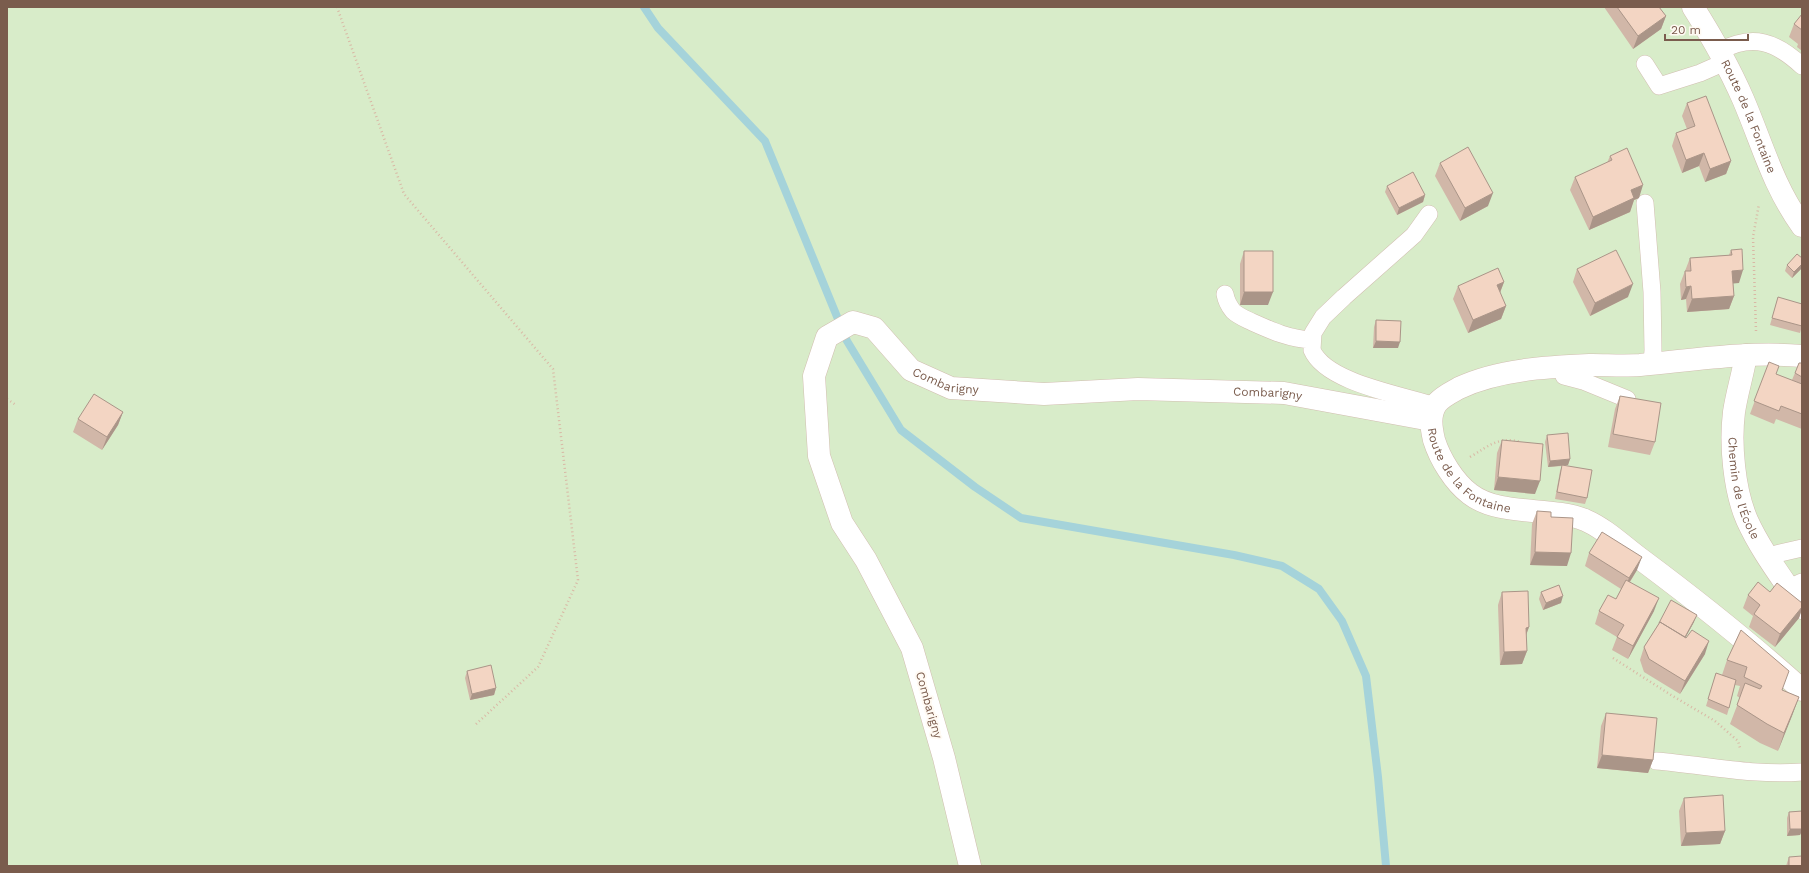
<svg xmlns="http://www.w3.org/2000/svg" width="1809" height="873" font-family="'Work Sans',sans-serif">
<rect width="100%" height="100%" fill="#fdf6ec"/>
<!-- green -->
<path fill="#d8ecc9" d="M7 7H1802V866H7Z"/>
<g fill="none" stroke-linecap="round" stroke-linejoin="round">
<!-- stream -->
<path stroke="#a5d3da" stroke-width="8" d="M644 7 658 28 765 141 847 341 901 430 975 487 1021 518 1234 555 1282 566 1319 589 1342 621 1366 676 1378 777 1386 866"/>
<!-- service casing -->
<g stroke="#d1beb0" stroke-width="18">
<path id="service" d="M1720 51C1753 33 1776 42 1802 66
M1645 64 1659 86 1700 73 1725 62
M1645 203 1652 292 1653 350 1652 364
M1429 214 1414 235 1344 297 1323 317 1313 333 1312 350C1326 383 1403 395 1435 406
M1225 294C1226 300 1229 306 1233 311 1238 316 1246 319 1252 322 1272 331 1290 339 1312 340
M1560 367 1564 376 1583 381 1627 399
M1770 558 1776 554 1802 548
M1789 588 1802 582
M1656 761C1705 765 1753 776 1802 772"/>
</g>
<!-- minor casing -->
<g stroke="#d1beb0" stroke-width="23">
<g id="minor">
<path id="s1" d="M1746 355C1743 374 1737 392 1734 412 1730 444 1734 490 1747 520 1761 551 1783 579 1802 608"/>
<path id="s2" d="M970 866 944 758 912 648 866 560 842 523 819 456 814 376 827 337 853 322 874 328 911 370 951 388 1044 394 1138 389 1284 393 1431 420"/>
</g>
</g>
<!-- tertiary casing -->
<g stroke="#d1beb0" stroke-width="23">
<g id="tertiary">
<path id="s3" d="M1693 7C1712 37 1729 67 1743 99 1762 143 1773 186 1802 226"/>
<path id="s4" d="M1802 356C1748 351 1694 360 1640 365 1624 366 1608 365 1592 365 1549 367 1499 369 1459 388 1452 392 1443 396 1437 403 1429 414 1431 427 1434 440 1440 459 1454 482 1470 494 1500 517 1550 506 1585 520 1606 529 1624 547 1642 560 1697 601 1751 644 1802 690"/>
</g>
</g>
<!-- path -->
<path stroke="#d9b8a5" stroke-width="2.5" stroke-dasharray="1 3" stroke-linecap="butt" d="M337 7 404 194 553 369 578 580 538 667 474 726
M1756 331 1753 237 1759 204
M7 399 16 405
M1470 457C1489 446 1498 436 1521 442
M1613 658 1671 695 1715 721 1738 741 1740 748"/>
<!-- service -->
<use href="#service" stroke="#fff" stroke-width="17"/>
<!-- minor -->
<use href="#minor" stroke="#fff" stroke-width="22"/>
<!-- tertiary -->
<use href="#tertiary" stroke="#fff" stroke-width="22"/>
</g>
<!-- wall -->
<path fill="#d1b7a8" d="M1604 7H1659L1666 16 1661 29 1633 49Z
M1802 14V51L1797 47 1798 44 1789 37 1794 24Z
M1687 103 1731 161 1726 174 1705 182 1699 166 1682 173 1672 146 1676 133 1687 129 1682 116Z
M1610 156 1639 198 1634 200 1630 212 1589 230 1570 190 1575 177 1607 163Z
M1440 163 1488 206 1460 221 1435 176Z
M1387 186 1425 195 1423 202 1397 215 1385 192Z
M1731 250 1739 283H1733L1734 296 1729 309 1687 312 1686 299 1681 300 1680 284 1690 258 1729 255Z
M1244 251 1268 305H1240V264Z
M1802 258V268L1792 278 1785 271 1787 265Z
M1577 269 1628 297 1590 316 1573 282Z
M1504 282 1500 293 1506 306 1501 319 1468 333 1453 299 1458 286Z
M1778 297 1802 326 1800 333 1770 325Z
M1376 320 1398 348H1373L1374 327Z
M1769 362 1776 374 1799 383 1792 380 1799 363H1802V429L1776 419 1774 424 1750 414Z
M1620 396 1655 442 1650 455 1608 447 1615 409Z
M123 412 118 425 102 450 73 432 78 419Z
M1547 435 1570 459 1568 465H1566L1587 498 1585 504 1555 499 1560 471 1562 466 1548 467 1545 442Z
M1502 440 1535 494 1494 490 1497 453Z
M1537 511 1551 517 1567 566 1530 565 1532 524Z
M1589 553 1637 570 1630 582 1654 611 1628 659 1612 650 1617 637 1595 624 1599 611 1616 599 1621 589 1585 566Z
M1502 592 1529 627 1526 636 1527 651 1522 664 1500 665 1498 605Z
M1541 592 1561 603 1543 610 1539 599Z
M1748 595 1802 603V609L1799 618 1775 647 1749 627 1753 616 1743 608Z
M1694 622 1685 638 1705 654 1680 694 1644 672 1640 660 1644 647 1659 623Z
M1741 630 1782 690 1799 697 1778 751 1760 743 1730 724 1740 698 1737 696 1740 686 1735 685 1729 708 1727 715 1706 706 1716 673 1722 675 1727 660Z
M467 671 496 688 494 695 470 700 465 678Z
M1606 713 1653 760 1648 773 1597 768 1601 726Z
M1684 798 1725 831 1720 844 1681 846 1679 811Z
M1802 811V831L1800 835 1787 836V818L1789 812Z
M1789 857 1802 866H1786Z"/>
<!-- shaded-wall -->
<path fill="#aa9588" d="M1666 16 1661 29 1633 49 1638 36Z
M1704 153 1699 166 1682 173 1686 160Z
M1731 161 1726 174 1705 182 1710 169Z
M1643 185 1639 198 1634 200 1630 212 1589 230 1593 217 1631 190Z
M1493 193 1488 206 1460 221 1465 208Z
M1425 195 1423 202 1397 215 1399 208Z
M1802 264V268L1792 278 1794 272Z
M1743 270 1739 283 1728 284 1732 271Z
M1504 282 1499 295 1497 285Z
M1633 284 1628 297 1590 316 1595 303Z
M1691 286 1686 299 1681 300 1686 287Z
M1244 292H1273L1268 305H1240Z
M1734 296 1729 309 1687 312 1692 299Z
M1506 306 1501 319 1468 333 1473 320Z
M1376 341 1400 342 1398 348H1373Z
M123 412 118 425 102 450 107 437Z
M1570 459 1568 465 1548 467 1550 461Z
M1498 477 1540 481 1535 494 1494 490Z
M1535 552 1571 553 1567 566 1530 565Z
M1642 557 1637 570 1624 591 1629 578Z
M1563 596 1561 603 1543 610 1546 603Z
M1659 598 1654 611 1628 659 1633 646Z
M1802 607V609L1799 618 1775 647 1780 634Z
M1697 615 1694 622 1682 644 1685 637Z
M1529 627 1524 640 1526 628Z
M1709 641 1705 654 1680 694 1685 681Z
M1527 651 1522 664 1500 665 1504 652Z
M496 688 494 695 470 700 472 694Z
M1799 697 1792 716 1778 751 1784 733Z
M1602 755 1653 760 1648 773 1597 768Z
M1790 829H1802V831L1800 835 1787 836Z
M1725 831 1720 844 1681 846 1686 833Z"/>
<!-- building -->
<path fill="#f3d5c3" stroke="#aa9588" d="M1617 7H1659L1666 16 1638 36Z
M1802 14V30L1794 24Z
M1706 96 1731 161 1710 169 1704 153 1686 160 1676 133 1695 126 1687 103Z
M1468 147 1493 193 1465 208 1440 163Z
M1627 148 1643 185 1631 190 1634 198 1593 217 1575 177 1612 160 1610 156Z
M1413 172 1425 195 1399 208 1387 186Z
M1742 249 1743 270 1732 271 1734 296 1692 299 1691 286 1686 287 1685 271H1691L1690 258 1732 255 1731 250Z
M1616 250 1633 284 1595 303 1577 269Z
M1244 251H1273V292H1244Z
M1797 254 1802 258V264L1794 272 1787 265Z
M1498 268 1504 282 1497 285 1506 306 1473 320 1458 286Z
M1778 297 1802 304V326L1772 318Z
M1376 320 1401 321 1400 342 1376 341Z
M1769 362 1779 366 1776 374 1802 384V414L1781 406 1779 411 1754 401Z
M1799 363H1802V377L1795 373Z
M94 394 123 412 107 437 78 419Z
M1620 396 1661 403 1655 442 1613 434Z
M1568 433 1570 459 1550 461 1547 435Z
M1502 440 1543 444 1540 481 1498 477Z
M1562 465 1592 470 1587 498 1557 492Z
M1537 511 1551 512V517L1573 518 1571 553 1535 552Z
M1602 532 1642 557 1629 578 1589 553Z
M1626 580 1659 598 1633 646 1617 637 1624 625 1599 611 1608 595 1616 599Z
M1758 582 1770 592 1777 583 1802 603V607L1780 634 1754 614 1760 605 1748 595Z
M1559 585 1563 596 1546 603 1541 592Z
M1528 591 1529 627 1526 628 1527 651 1504 652 1502 592Z
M1671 600 1697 615 1685 637 1660 622 1659 623Z
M1660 622 1686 638 1692 630 1709 641 1685 681 1649 659 1644 647Z
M1741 630 1789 671 1782 690 1799 697 1784 733 1767 724 1737 705 1745 683 1760 689 1762 686 1744 677 1747 667 1727 660Z
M491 665 496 688 472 694 467 671Z
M1716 673 1736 680 1729 708 1708 699Z
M1606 713 1657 718 1653 760 1602 755Z
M1723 795 1725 831 1686 833 1684 798Z
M1802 811V829H1790L1789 812Z
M1802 856V866H1789V857Z"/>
<g text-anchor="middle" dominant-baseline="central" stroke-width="4" stroke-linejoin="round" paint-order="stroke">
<!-- street labels -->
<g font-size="12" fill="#7a5c4d" stroke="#fffaf3">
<text stroke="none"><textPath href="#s3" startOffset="123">Route de la Fontaine</textPath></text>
<text stroke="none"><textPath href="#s2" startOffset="706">Combarigny</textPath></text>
<text stroke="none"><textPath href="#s2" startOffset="1030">Combarigny</textPath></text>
<text stroke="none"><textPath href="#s4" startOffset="460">Route de la Fontaine</textPath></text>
<text stroke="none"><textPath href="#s1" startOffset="136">Chemin de l'École</textPath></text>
<text transform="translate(929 705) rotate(74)">Combarigny</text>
</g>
</g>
<!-- border -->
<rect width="1809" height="873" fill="none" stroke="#7a5c4d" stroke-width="16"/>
<!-- scale -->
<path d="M1665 34v6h83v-6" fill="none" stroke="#7a5c4d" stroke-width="2"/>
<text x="1671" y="34" font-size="12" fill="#7a5c4d" stroke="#fffaf3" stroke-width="3" paint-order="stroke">20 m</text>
</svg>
